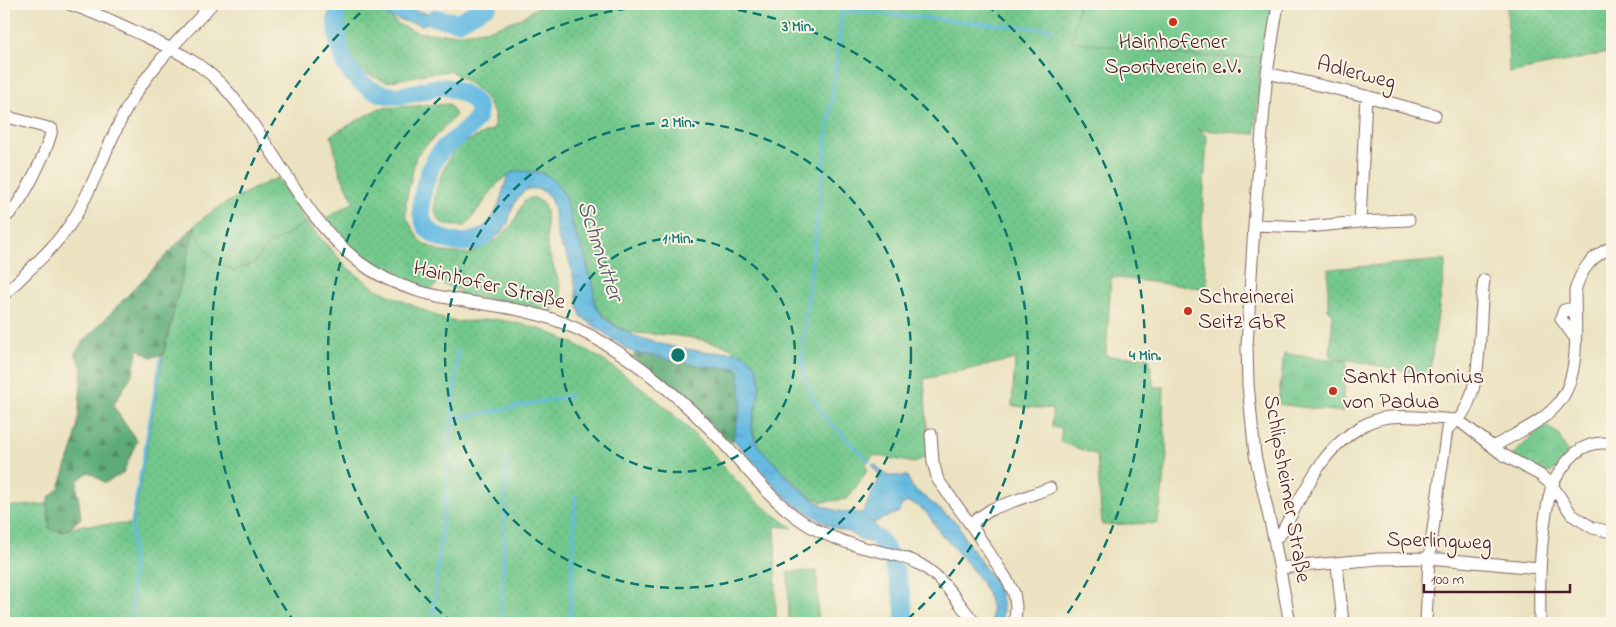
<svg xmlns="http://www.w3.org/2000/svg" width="1616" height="627" font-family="'Indie Flower',sans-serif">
<defs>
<pattern id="grass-dots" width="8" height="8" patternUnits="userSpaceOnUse" patternTransform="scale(1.25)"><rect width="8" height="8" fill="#72c88c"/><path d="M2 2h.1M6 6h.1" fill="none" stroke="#64ab79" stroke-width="1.8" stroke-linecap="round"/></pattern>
<pattern id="forest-firs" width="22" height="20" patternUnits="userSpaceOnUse" patternTransform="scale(1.25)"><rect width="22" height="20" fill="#5dac78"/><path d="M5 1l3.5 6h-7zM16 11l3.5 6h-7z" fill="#4f8b63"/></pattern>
<pattern id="park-crowns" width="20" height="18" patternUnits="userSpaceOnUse" patternTransform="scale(1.25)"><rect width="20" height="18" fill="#72c88c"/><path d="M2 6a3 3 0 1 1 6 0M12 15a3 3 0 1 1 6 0" fill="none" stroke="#64ab79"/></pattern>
<pattern id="water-ripples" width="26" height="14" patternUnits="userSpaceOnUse" patternTransform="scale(1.25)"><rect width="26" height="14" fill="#65bae1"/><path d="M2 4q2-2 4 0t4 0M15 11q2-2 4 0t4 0" fill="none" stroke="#599fc1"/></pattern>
</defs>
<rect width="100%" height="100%" fill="#fcf5e5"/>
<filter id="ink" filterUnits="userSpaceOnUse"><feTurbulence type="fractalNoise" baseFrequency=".02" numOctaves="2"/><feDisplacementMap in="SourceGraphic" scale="10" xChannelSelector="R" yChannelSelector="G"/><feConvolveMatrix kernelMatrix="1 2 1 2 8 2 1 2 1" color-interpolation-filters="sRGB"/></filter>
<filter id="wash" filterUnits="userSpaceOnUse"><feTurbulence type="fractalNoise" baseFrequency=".0096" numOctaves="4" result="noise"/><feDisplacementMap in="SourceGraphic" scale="20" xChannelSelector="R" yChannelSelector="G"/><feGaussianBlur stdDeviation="1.12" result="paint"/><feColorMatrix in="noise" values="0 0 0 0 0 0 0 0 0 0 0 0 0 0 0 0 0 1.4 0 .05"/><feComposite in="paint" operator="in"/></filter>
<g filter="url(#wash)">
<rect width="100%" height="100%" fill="#eae2c0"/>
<!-- grass -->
<path fill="url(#grass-dots)" stroke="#5e745c" d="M348 4H377L399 25 420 33 455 34 491 29 521 18 542 4H1079L1073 41 1274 4 1263 62 1261 63 1255 134 1199 130 1207 136 1201 241 1208 289 1111 277 1106 356 1149 357 1154 387H1164L1163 414 1167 456 1158 523 1102 525 1097 455 1060 442 1062 429 1052 427V409L1012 406 1015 359 924 379 929 455 914 463 874 455 865 465 868 470 847 499 822 502 809 496 762 451 756 443 752 426 760 386 743 355 734 351 730 347C710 342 689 336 668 335 656 334 646 335 633 332L630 334 614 324 602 314 596 307 592 291 593 284 588 273 589 267 575 232 562 190 508 175 497 184 466 226C458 226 446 227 440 221 425 207 444 161 456 149 464 141 483 134 494 129V114L484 96 470 84 451 71 430 73 387 82 367 74 355 64 345 41 340 21Z
M1507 4H1612V52L1509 73Z
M449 104 456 115 416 156 406 201V217L421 242 441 252 472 254C478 247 486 245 493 240L496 241 512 225 524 202 530 198H535L543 203 546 211 547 248 560 285 561 299 551 313 497 300 459 296 460 291 438 282 431 291 389 275 343 240 326 218 354 202 340 173 331 135 380 108Z
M306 222 349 269 376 289 446 320C460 323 471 321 484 320 498 318 516 323 529 326 587 341 649 390 691 431 716 456 738 486 765 508 774 515 784 521 793 528L775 526 776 623H4V507L47 504 50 529 60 532 82 525 133 524 163 355 195 225 197 237 218 263 234 271 254 263 266 247Z
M1446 260 1429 376 1330 356 1333 315 1328 310V269Z"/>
<!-- forest -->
<path fill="url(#forest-firs)" stroke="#546652" d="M195 225 163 355 151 357 138 349 133 373 113 406 137 441 123 473 105 483 89 472 78 480 77 487 81 518C70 529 66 534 50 529L47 504 49 497 59 488 74 444 78 422 82 368 75 353 84 341Z
M635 353C664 357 692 366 720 368 728 368 733 366 739 370L741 404 732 442 725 438 633 357Z"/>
<!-- park -->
<path fill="url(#park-crowns)" stroke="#5e745c" d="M278 178 306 222 266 247 254 263 234 271 218 263 197 237 195 225C219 204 248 191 278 178Z
M1284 354 1347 361 1342 412 1278 404Z
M1544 425 1558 433 1568 455 1554 471 1548 473 1512 456Z"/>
<!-- pitch -->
<path fill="#72c88c" stroke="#5e745c" d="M1079 4H1274L1263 58 1194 56 1072 41Z
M817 571 818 623H789L788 572Z"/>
<!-- water -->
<path fill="url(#water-ripples)" stroke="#586c86" d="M377 4H394L428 14 439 11 453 14 458 22 432 21 423 25C407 21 384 20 377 4Z
M516 171C527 172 541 170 549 177 554 180 559 185 562 191 568 202 569 215 573 227 575 234 579 240 582 247 586 256 587 263 588 273 589 276 592 279 593 283 595 291 592 300 597 308 616 339 677 349 710 352 726 353 739 347 752 361 769 379 753 407 752 427 752 436 757 444 762 451 782 470 808 503 835 510 844 513 854 513 863 513L880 477 879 474 872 466 874 464 888 476H907L912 487 959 525 965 539 996 584 1001 597 1003 609 1001 623H991C999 593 961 556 942 535 935 527 930 514 921 508 917 505 912 503 907 502L901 506 899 512 873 523 891 547 860 540 848 532 832 527 792 503 779 491 733 439 741 404 739 370C733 366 728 368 720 368 692 366 664 357 635 353L628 350 582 317C576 306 577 292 574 280 572 273 571 265 568 258 565 251 560 245 558 238 553 223 558 196 540 190 535 189 530 188 526 190 519 194 513 205 511 212 509 216 510 220 508 223 500 238 485 247 469 250L462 234C497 231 498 203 508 175Z
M890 563 900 565 904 589 910 603 909 623H894L898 603Z"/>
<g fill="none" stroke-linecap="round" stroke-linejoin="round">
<!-- stream -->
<path stroke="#65bae1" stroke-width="3" d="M842 10 1054 30
M819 206 843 4
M818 211 803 338V366L806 381 814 400 823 415 869 461
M453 419 571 396
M132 623V522L161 358
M432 623 445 502 458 351
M501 623 507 458
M570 623 575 497"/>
<!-- river -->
<path stroke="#65bae1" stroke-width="18" d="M340 4C333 19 337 32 340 48 345 76 375 100 404 95 415 94 434 86 445 87 456 89 476 97 478 109 482 124 452 139 442 150 431 162 425 183 422 198 420 207 421 220 427 228 440 243 471 248 486 235
M435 18 458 22 485 7 489 4
M879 539C894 557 906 600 904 623"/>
</g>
</g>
<g filter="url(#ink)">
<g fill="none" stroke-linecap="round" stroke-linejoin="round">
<!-- minor casing -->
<g stroke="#82635f" stroke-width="13">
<path id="minor" d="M69 4C91 11 112 21 132 30 165 46 198 59 224 87 273 141 300 216 359 262 425 312 503 294 575 328 626 351 672 390 711 430 740 459 765 495 799 519 817 532 840 541 861 547 881 552 903 555 921 565 944 578 958 603 975 623
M1278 4 1267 73 1254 225 1247 346 1248 385 1255 455 1274 539 1290 623
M1267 73 1366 96 1435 115
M4 116 52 129C48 149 21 208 4 218
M1360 222 1366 96
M1254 225 1307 227 1360 222 1409 220
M4 295C27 271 55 248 73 220 96 183 108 140 130 103 151 66 183 36 212 4
M1575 314 1569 309 1564 310 1561 319 1575 338
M931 434 933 462 938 480 973 528 1006 578 1014 593 1016 606 1015 623
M1612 444C1581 438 1565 461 1552 485L1572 515 1593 528 1612 532
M1493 447C1514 434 1545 422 1560 401 1581 373 1575 324 1575 291 1581 269 1592 256 1612 247
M973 528 974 521 992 509 1050 488
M1274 539 1280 535C1294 511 1307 483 1323 461 1337 442 1364 419 1389 417 1411 415 1436 419 1458 420 1485 389 1478 319 1484 280
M1337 564 1343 623
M1280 568 1378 559 1429 558 1539 568
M1426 623 1429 558 1447 429 1458 420 1502 454 1540 475 1552 485C1540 531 1539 576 1540 623"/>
</g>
<!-- minor -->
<use href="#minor" stroke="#fff" stroke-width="11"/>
</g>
</g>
<!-- distance rings -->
<g fill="none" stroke="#0f766e" stroke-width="2.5" stroke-dasharray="9 6">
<circle cx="678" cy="355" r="117"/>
<circle cx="678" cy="355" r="233"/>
<path d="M453 623A350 350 0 1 1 903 623"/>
<path d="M295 623A467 467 0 0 1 369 5M987 5A467 467 0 0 1 1061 623"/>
</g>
<!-- markers -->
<g fill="#c8321e" stroke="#fcf5e5" stroke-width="2">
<circle cx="1173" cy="22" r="5"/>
<circle cx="1188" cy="311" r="5"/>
<circle cx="1333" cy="391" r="5"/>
</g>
<g text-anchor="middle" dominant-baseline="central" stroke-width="4" stroke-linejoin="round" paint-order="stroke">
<!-- poi labels -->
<g font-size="22" fill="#4a1f2b" stroke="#fcf5e5" text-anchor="start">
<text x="1173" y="43" text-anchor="middle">Hainhofener<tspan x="1173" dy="25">Sportverein e.V.</tspan></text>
<text x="1198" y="298">Schreinerei<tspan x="1198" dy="25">Seitz GbR</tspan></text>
<text x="1343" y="378">Sankt Antonius<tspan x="1343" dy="25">von Padua</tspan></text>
</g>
<!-- street labels -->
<g font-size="22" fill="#4a1f2b" stroke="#fcf5e5">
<text transform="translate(1356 74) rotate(14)">Adlerweg</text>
<text transform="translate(489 286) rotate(13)">Hainhofer Straße</text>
<text transform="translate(1286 489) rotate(80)">Schlipsheimer Straße</text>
<text transform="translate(1439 542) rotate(2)">Sperlingweg</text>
</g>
<!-- water labels -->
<g font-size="24" font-style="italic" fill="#53556b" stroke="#fcf5e5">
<text transform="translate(599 251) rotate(72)">Schmutter</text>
</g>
</g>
<circle cx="678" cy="355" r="8" fill="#0f766e" stroke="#fcf5e5" stroke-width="2.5"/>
<g font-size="15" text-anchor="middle" font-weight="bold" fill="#0f766e" stroke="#fcf5e5" stroke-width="4" stroke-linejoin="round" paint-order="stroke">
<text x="798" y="31">3 Min.</text>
<text x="678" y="127">2 Min.</text>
<text x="678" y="243">1 Min.</text>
<text x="1145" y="360">4 Min.</text>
</g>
<!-- margin -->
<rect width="1616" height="627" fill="none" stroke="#fcf5e5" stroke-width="20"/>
<!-- scale -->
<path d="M1424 584v8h146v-8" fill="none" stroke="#4a1f2b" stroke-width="2.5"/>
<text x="1431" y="584" font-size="15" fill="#4a1f2b" stroke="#fcf5e5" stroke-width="4" paint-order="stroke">100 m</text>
</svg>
